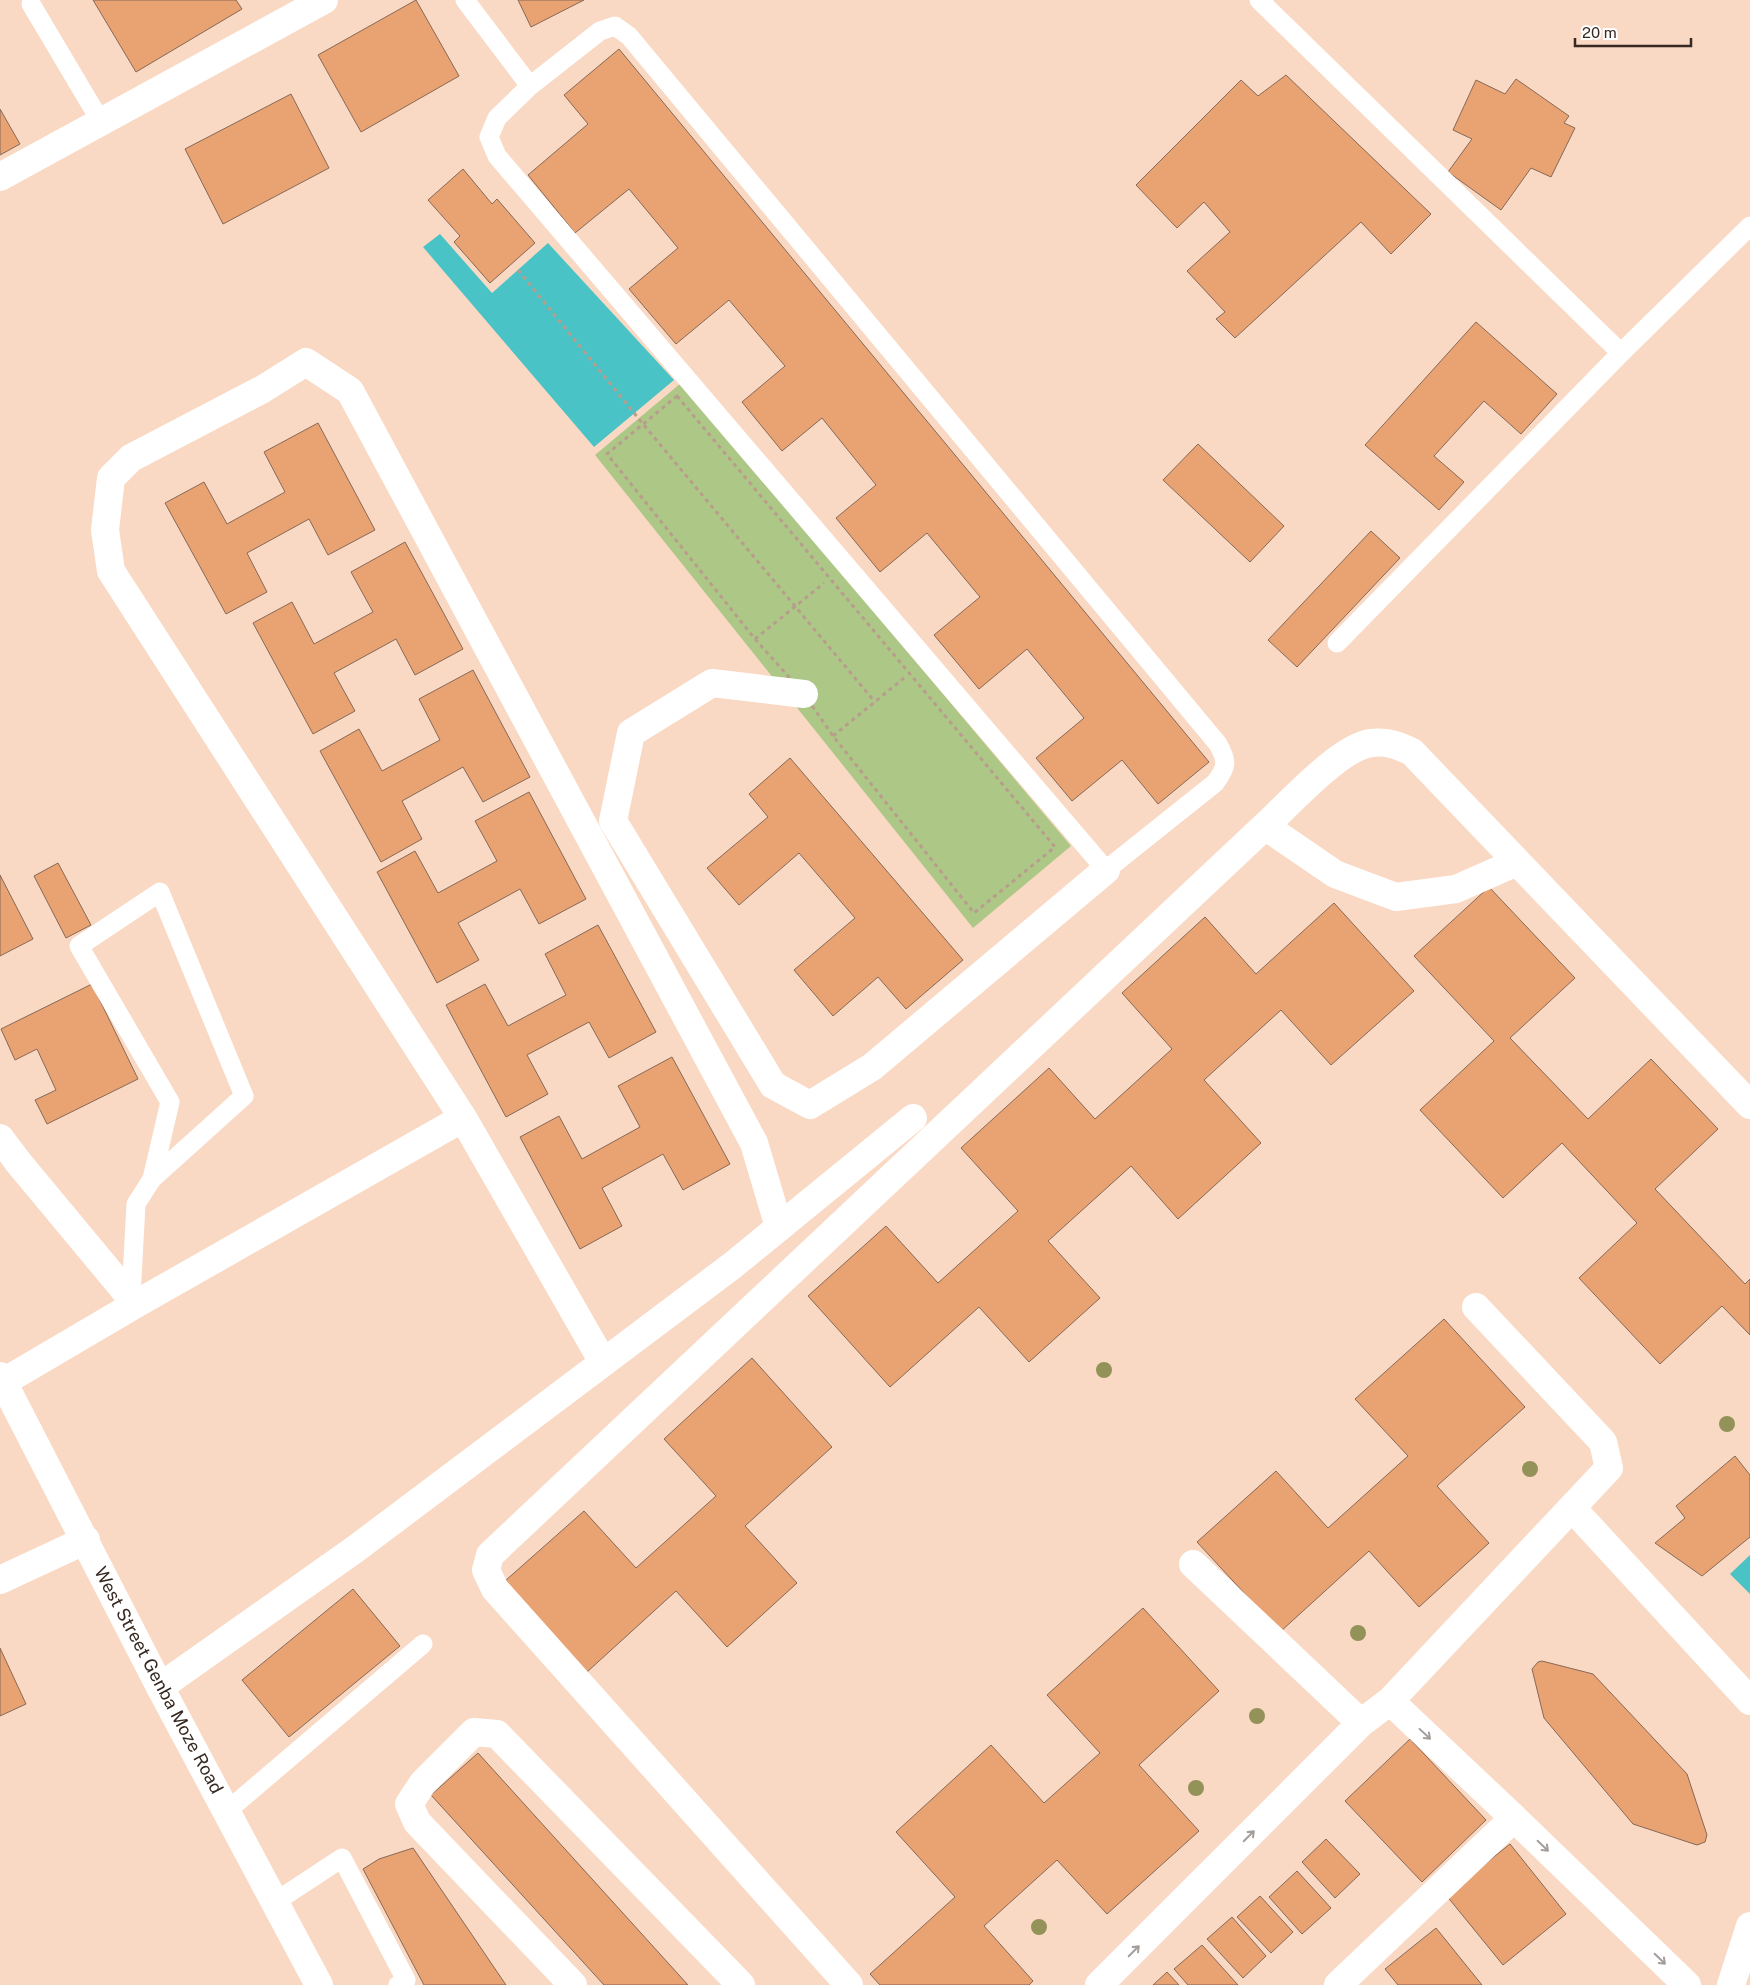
<svg xmlns="http://www.w3.org/2000/svg" width="1750" height="1985" font-family="'Public Sans',sans-serif">
<rect width="100%" height="100%" fill="#fad9c4"/>
<!-- green -->
<path fill="#adc786" d="M681 383 1071 846 973 928 595 455Z"/>
<!-- water -->
<path fill="#4ac3c6" d="M440 234 492 293 548 243 674 380 594 447 423 247Z
M1750 1555V1594L1730 1574Z"/>
<!-- building -->
<path fill="#e9a272" stroke="#866957" d="M93 0H236L242 9 136 72Z
M416 0 459 76 361 132 318 55Z
M518 0H584L531 27Z
M619 49 1209 762 1158 804 1122 760 1072 801 1036 758 1084 718 1027 649 979 689 934 635 980 597 927 533 880 572 836 518 876 485 822 418 782 451 742 402 785 366 729 300 676 344 629 289 678 248 629 189 575 233 528 175 588 124 564 95Z
M1286 75 1431 214 1391 254 1361 222 1235 338 1216 319 1225 312 1187 271 1230 232 1204 202 1177 228 1136 185 1241 80 1258 96Z
M1516 79 1569 116 1564 123 1575 128 1551 177 1531 168 1501 210 1448 172 1472 139 1453 130 1476 80 1505 94Z
M291 94 329 168 223 224 185 149Z
M0 109 20 144 0 155Z
M463 169 492 204 497 199 535 243 490 283 454 242 460 236 428 200Z
M1476 322 1557 394 1521 434 1484 401 1434 456 1464 482 1439 510 1365 445Z
M318 423 375 530 328 555 309 519 247 553 267 592 226 614 165 503 204 482 227 524 285 492 264 452Z
M1198 444 1284 526 1250 562 1163 480Z
M1371 531 1400 558 1297 667 1268 640Z
M405 542 463 649 415 675 396 639 334 673 355 711 313 734 253 623 292 602 314 644 373 612 351 572Z
M473 670 530 777 483 802 463 767 402 801 422 839 381 862 320 751 359 729 382 771 440 740 419 699Z
M790 758 963 960 906 1009 878 977 833 1016 794 970 855 918 799 853 739 905 707 868 768 817 749 794Z
M529 792 586 899 539 924 520 889 458 923 479 960 437 983 377 872 415 851 438 893 497 861 475 821Z
M58 863 91 925 66 938 34 876Z
M0 875 33 939 0 956Z
M1489 887 1575 978 1510 1038 1588 1119 1651 1059 1718 1129 1655 1189 1745 1284 1750 1279V1335L1722 1306 1660 1364 1579 1278 1637 1223 1562 1143 1503 1198 1420 1110 1494 1041 1414 956Z
M1334 903 1414 991 1331 1065 1281 1010 1204 1080 1261 1143 1178 1219 1131 1166 1048 1241 1100 1298 1029 1362 979 1307 890 1387 808 1296 886 1226 938 1283 1018 1211 961 1148 1049 1068 1095 1119 1172 1049 1122 993 1205 917 1256 974Z
M598 925 656 1032 609 1058 589 1022 527 1055 548 1094 506 1117 446 1005 485 984 508 1026 566 995 545 954Z
M92 984 138 1079 47 1124 35 1100 56 1090 37 1049 15 1060 1 1029Z
M672 1057 730 1164 683 1190 663 1154 602 1188 622 1226 580 1249 520 1137 559 1116 582 1159 640 1127 618 1086Z
M1444 1319 1525 1407 1437 1486 1489 1543 1419 1607 1369 1551 1280 1632 1197 1542 1276 1471 1328 1528 1408 1456 1355 1399Z
M752 1358 832 1447 745 1526 797 1583 727 1647 676 1591 587 1672 505 1581 584 1511 636 1568 716 1496 664 1439Z
M1735 1456 1750 1475V1537L1702 1576 1655 1543 1685 1518 1676 1506Z
M353 1589 400 1646 289 1737 242 1680Z
M1143 1608 1219 1691 1139 1765 1199 1831 1107 1914 1057 1860 984 1926 1033 1981 1029 1985H880L870 1974 955 1897 896 1832 991 1745 1044 1803 1100 1753 1047 1695Z
M0 1648 26 1704 0 1716Z
M1542 1661 1593 1674 1687 1774 1707 1835 1705 1842 1697 1845 1633 1824 1544 1718 1532 1669 1538 1662Z
M1410 1739 1486 1820 1422 1882 1345 1801Z
M478 1753 688 1985H604L431 1795Z
M1326 1839 1360 1874 1335 1898 1302 1862Z
M1510 1844 1566 1914 1503 1965 1446 1895Z
M413 1848 506 1985H424L363 1869 379 1859Z
M1297 1871 1331 1908 1302 1934 1269 1897Z
M1260 1896 1293 1932 1271 1953 1237 1917Z
M1232 1917 1266 1956 1243 1978 1207 1939Z
M1436 1928 1482 1985H1398L1385 1969Z
M1202 1945 1238 1985H1188L1174 1969Z
M1167 1972 1179 1985H1153Z"/>
<g fill="none" stroke-linecap="round" stroke-linejoin="round">
<!-- path -->
<path stroke="#b89d8d" stroke-width="3" stroke-dasharray="4 4" stroke-linecap="butt" d="M518 270 643 424 875 702
M677 396 1055 847 974 913 833 736 804 694 755 639 607 454Z
M755 639 824 583
M833 736 904 678"/>
<!-- service -->
<path stroke="#fff" stroke-width="19" d="M465 0 530 86
M1259 0 1621 353
M31 4 101 122
M615 26 629 36 1218 744C1228 762 1227 767 1215 783L1106 870 497 156 489 137 497 118 530 86 600 31Z
M1337 643 1621 353 1750 226
M131 1297 136 1204 152 1179 170 1102 79 946 160 892 244 1096 152 1179
M227 1811 423 1644
M275 1902 342 1858 406 1980 398 1985"/>
<!-- minor -->
<path stroke="#fff" stroke-width="28" d="M0 177 324 0
M804 694 712 683 631 733 613 821 773 1085 810 1105 872 1067 1106 870
M1265 826 1335 874 1396 897 1456 889 1517 862
M0 1138 18 1162 136 1304
M603 1362 463 1118 111 571 105 530 111 478 131 458 263 389 306 362 350 391 754 1143 779 1227
M0 1384 136 1304 463 1118
M1572 1508 1750 1701
M1193 1564 1361 1723
M0 1580 86 1540
M160 1687 354 1550 733 1265 913 1118
M1390 1701 1514 1818 1687 1985
M573 1985 417 1822 409 1804 423 1783 474 1732 497 1734 741 1985
M849 1985 495 1589 486 1570 490 1555 1265 826C1289 804 1340 747 1371 743 1386 741 1398 745 1412 752L1750 1105
M1099 1985 1361 1723 1390 1701 1609 1468 1603 1442 1476 1307
M1338 1985 1514 1818
M1731 1985 1750 1926"/>
<!-- tertiary -->
<path stroke="#fff" stroke-width="28" d="M0 1376 160 1687 319 1985"/>
</g>
<!-- trees -->
<g fill="#939258">
<circle cx="1104" cy="1370" r="8"/>
<circle cx="1727" cy="1424" r="8"/>
<circle cx="1530" cy="1469" r="8"/>
<circle cx="1358" cy="1633" r="8"/>
<circle cx="1257" cy="1716" r="8"/>
<circle cx="1196" cy="1788" r="8"/>
<circle cx="1039" cy="1927" r="8"/>
</g>
<!-- one-way arrows -->
<defs><path id="oneway-shaft" d="M-6 0H5M1.5-3L5.5 0L1.5 3" fill="none" stroke-width="1.6" stroke-linecap="round" stroke-linejoin="round" transform="scale(1.25)"/></defs>
<g stroke="#a59f9c">
<use href="#oneway-shaft" transform="translate(1425 1734) rotate(43)"/>
<use href="#oneway-shaft" transform="translate(1249 1836) rotate(-45)"/>
<use href="#oneway-shaft" transform="translate(1543 1846) rotate(44)"/>
<use href="#oneway-shaft" transform="translate(1134 1951) rotate(-45)"/>
<use href="#oneway-shaft" transform="translate(1660 1959) rotate(44)"/>
</g>
<g text-anchor="middle" dominant-baseline="central" stroke-width="5" stroke-linejoin="round" paint-order="stroke">
<!-- street labels -->
<g font-size="18" fill="#372a22" stroke="#fff">
<text transform="translate(159 1680) rotate(62)">West Street Genba Moze Road</text>
</g>
</g>
<!-- scale -->
<path d="M1575 38v8h116v-8" fill="none" stroke="#372a22" stroke-width="2.5"/>
<text x="1582" y="38" font-size="15" fill="#372a22" stroke="#ffffff" stroke-width="4" paint-order="stroke">20 m</text>
</svg>
